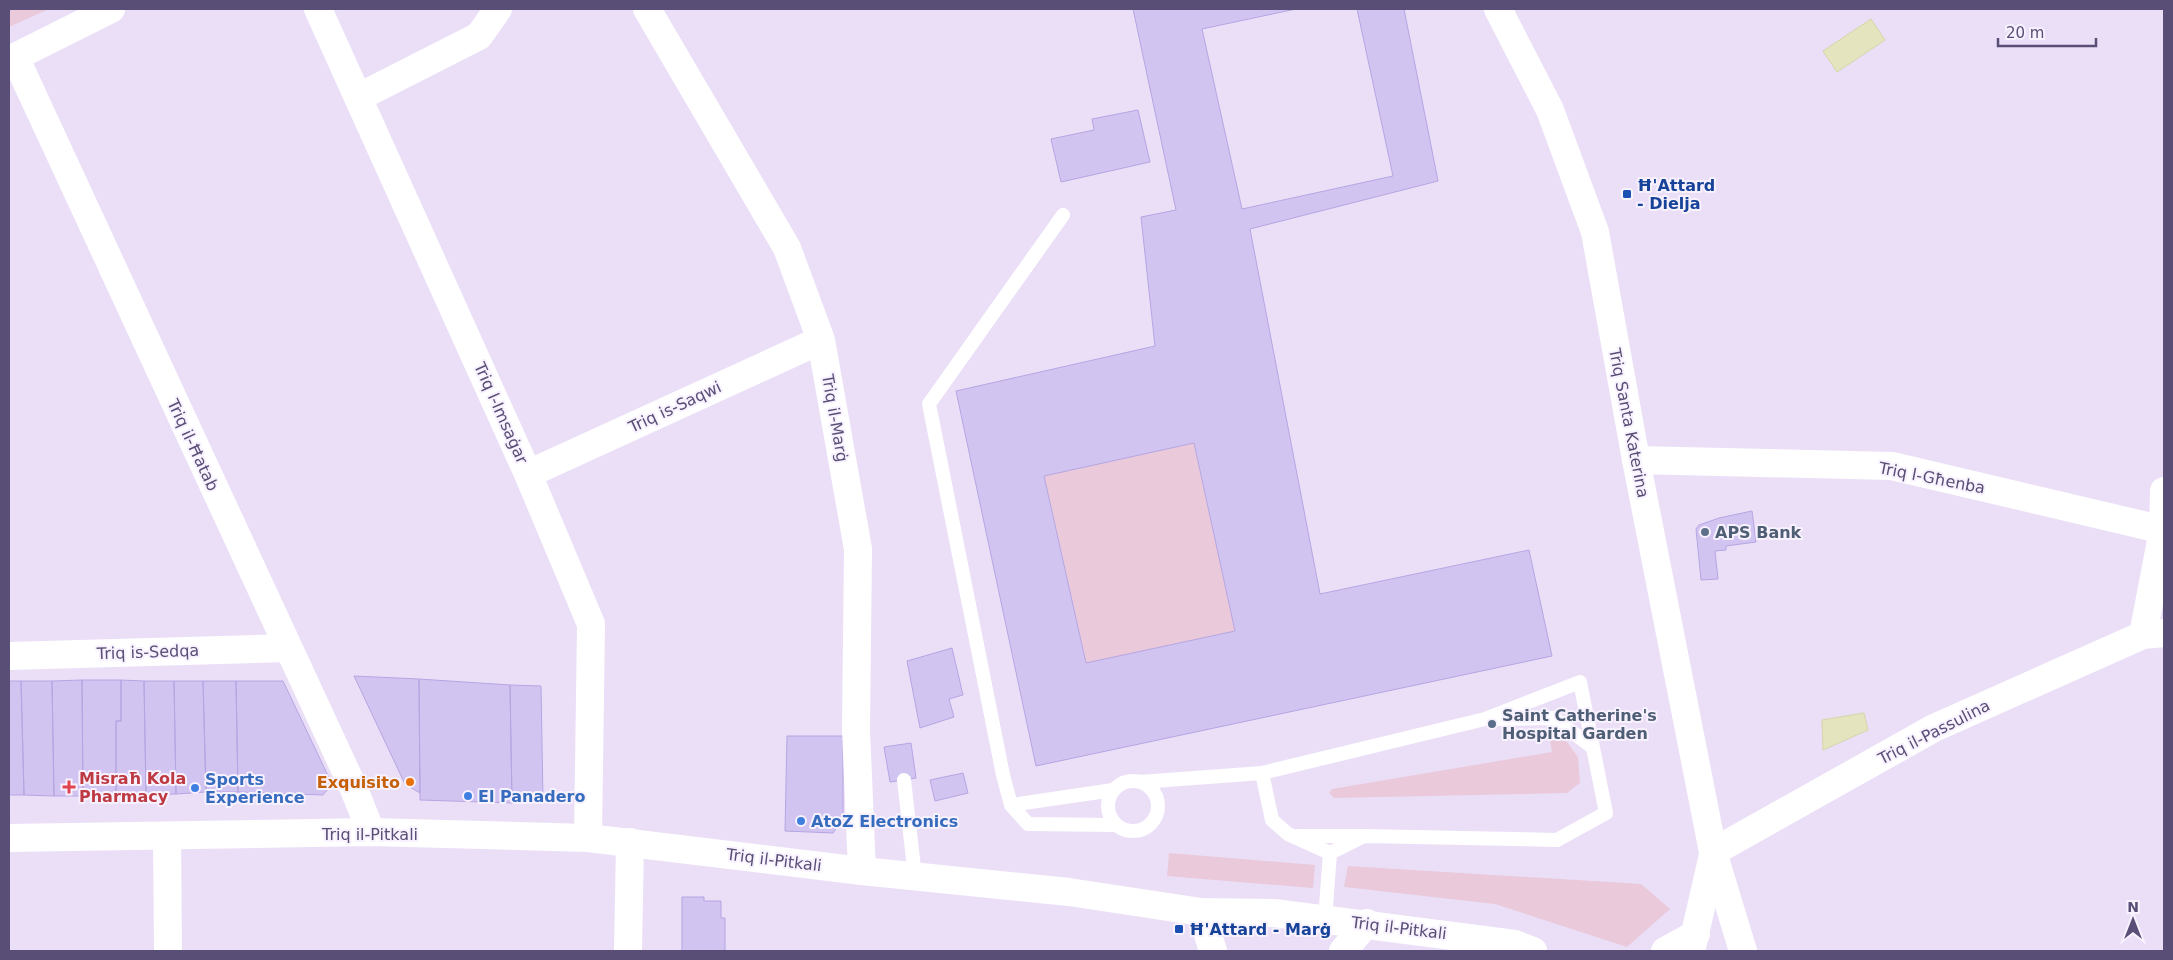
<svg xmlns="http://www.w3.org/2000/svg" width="2173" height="960" font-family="'DejaVu Sans',sans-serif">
<rect width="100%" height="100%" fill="#f3ebfc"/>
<!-- residential -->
<path fill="#ebdff8" d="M9 9H2164V951H9Z"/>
<!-- green -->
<path fill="#e9c9da" d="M9 9H49L9 27Z
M1194 443 1235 631 1086 663 1044 476Z
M1564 738 1578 757 1580 783 1567 793 1334 798 1329 793 1332 789 1552 752 1550 741Z
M1169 853 1315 865 1313 888 1167 876Z
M1348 866 1641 884 1670 909 1627 947 1495 904 1344 887Z"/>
<!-- water -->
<path fill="#e4e5bf" stroke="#d4d6a6" d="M1871 19 1885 40 1837 72 1823 51Z
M1864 713 1868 730 1823 750 1822 720Z"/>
<!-- building -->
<path fill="#d1c4f0" stroke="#b6a5e2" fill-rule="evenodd" d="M1133 9H1296L1202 29 1242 209 1393 176 1357 9H1404L1438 181 1250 229 1320 594 1529 550 1552 656 1036 766 956 391 1155 346 1141 217 1176 210ZM1194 443 1235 631 1086 663 1044 476Z
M1138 110 1150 162 1061 182 1051 139 1094 130 1092 119Z
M1752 511 1756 542 1726 546V550L1715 551 1718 579 1701 580 1696 529 1699 525 1719 518Z
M952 648 963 695 949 699 954 717 920 728 907 661Z
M354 676 419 679 420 793 405 784Z
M419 679 510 685 512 803 420 800Z
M82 680H121V721H116V795L83 796Z
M82 680 83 796H54L52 681Z
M121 680 144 681 146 795H116V721H121Z
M9 681H21L24 795H9Z
M21 681H52L54 796 24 795Z
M144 681H174L176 794 146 795Z
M174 681H203L206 792 176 794Z
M203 681H236L238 792H206Z
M236 681H283L332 784 323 795 238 792Z
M510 685 541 686 543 800 512 803Z
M787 736H843V819L833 833 785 831Z
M911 743 916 778 890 782 884 747Z
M963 773 968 793 935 801 930 780Z
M682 897H704V901H721V918H725V951H682Z"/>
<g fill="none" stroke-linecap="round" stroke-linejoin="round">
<!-- service -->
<path stroke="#fff" stroke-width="14" d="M1063 215 929 404 1003 775 1011 805 1028 824 1116 825
M1580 682 1606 813 1557 840 1364 836 1330 853 1288 834 1272 820 1262 773 1485 719Z
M1493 719 1554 718 1592 747
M904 780 915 877
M1108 806a25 25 0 1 1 50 0a25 25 0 1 1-50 0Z
M1140 782 1262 773
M1011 805 1113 790
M1298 836H1361
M1325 920 1330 853"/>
<!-- minor -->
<path stroke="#fff" stroke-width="28" d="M318 9 528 474 591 624 588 838
M647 9 787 248 821 340 858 549 856 730 862 871
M15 57 354 789 371 832
M9 60 111 9
M359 97 479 36 498 9
M1636 460 1892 466 2164 530
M528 474 821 340
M2143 635 2163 530 2164 491
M9 656 287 648
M167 837 168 951
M1713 852 1934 728 2143 635 2164 633
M1201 912 1213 951
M628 951 630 842
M1343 951 1367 923"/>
<!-- tertiary -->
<path stroke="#fff" stroke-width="28" d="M1498 9 1550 110 1595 232 1636 460 1713 852 1743 951
M9 838 371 832 588 838 862 871 1069 892 1201 912 1274 913 1515 944 1533 951
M1665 951 1696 934
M1691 951 1713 855"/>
</g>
<!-- markers -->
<g fill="#1a4fb4" stroke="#f8f1fe" stroke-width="2">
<rect x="1622" y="189" width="10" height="10" rx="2.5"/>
<rect x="1174" y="924" width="10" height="10" rx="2.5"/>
</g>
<g fill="#5c6f8a" stroke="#f8f1fe" stroke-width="2">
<circle cx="1705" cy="532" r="5"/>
<circle cx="1492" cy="724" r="5"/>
</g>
<circle fill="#e8710a" stroke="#f8f1fe" stroke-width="2" cx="410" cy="782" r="5"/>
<path fill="#e0444e" stroke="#f8f1fe" stroke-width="2" d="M66.5 779.5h5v5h5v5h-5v5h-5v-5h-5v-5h5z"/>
<g fill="#3f7fe0" stroke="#f8f1fe" stroke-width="2">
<circle cx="195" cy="788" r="5"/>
<circle cx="468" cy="796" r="5"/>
<circle cx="801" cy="821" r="5"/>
</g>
<g text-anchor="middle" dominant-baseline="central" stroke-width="4" stroke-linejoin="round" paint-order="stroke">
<!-- transit labels -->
<g font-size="16" font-weight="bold" fill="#164399" stroke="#f8f1fe" text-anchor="start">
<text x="1637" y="185">Ħ'Attard<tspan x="1637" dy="18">- Dielja</tspan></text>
<text x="1189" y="929">Ħ'Attard - Marġ</text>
</g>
<!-- street labels -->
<g font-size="16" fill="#584e76" stroke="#f8f1fe">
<text transform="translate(675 407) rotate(-25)">Triq is-Saqwi</text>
<text transform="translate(501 413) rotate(66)">Triq l-Imsaġar</text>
<text transform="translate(835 418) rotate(80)">Triq il-Marġ</text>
<text transform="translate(1629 423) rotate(79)">Triq Santa Katerina</text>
<text transform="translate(193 445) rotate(65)">Triq il-Ħatab</text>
<text transform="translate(1932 478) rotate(11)">Triq l-Għenba</text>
<text transform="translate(148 652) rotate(-2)">Triq is-Sedqa</text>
<text transform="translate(1934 732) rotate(-27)">Triq il-Passulina</text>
<text x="370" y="834">Triq il-Pitkali</text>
<text transform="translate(774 860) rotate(7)">Triq il-Pitkali</text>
<text transform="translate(1399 928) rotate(7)">Triq il-Pitkali</text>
</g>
<!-- service labels -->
<g font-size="16" font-weight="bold" fill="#4e5e75" stroke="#f8f1fe" text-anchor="start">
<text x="1715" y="532">APS Bank</text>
<text x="1502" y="715">Saint Catherine's<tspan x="1502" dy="18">Hospital Garden</tspan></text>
</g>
<!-- health labels -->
<g font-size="16" font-weight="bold" fill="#be3a42" stroke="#f8f1fe" text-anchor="start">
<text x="79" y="778">Misraħ Kola<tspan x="79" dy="18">Pharmacy</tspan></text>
</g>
<!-- shop labels -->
<g font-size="16" font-weight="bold" fill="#366cbe" stroke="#f8f1fe" text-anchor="start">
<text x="205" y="779">Sports<tspan x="205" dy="18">Experience</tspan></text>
<text x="478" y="796">El Panadero</text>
<text x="811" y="821">AtoZ Electronics</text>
</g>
<!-- food labels -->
<g font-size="16" font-weight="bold" fill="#c56008" stroke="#f8f1fe" text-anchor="end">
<text x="400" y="782">Exquisito</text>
</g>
</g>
<!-- border -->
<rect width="2173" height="960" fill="none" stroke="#584e76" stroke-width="20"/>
<!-- north arrow -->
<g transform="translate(2133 920)" stroke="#f8f1fe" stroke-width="4" paint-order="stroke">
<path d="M0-4L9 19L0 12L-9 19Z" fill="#584e76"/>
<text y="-8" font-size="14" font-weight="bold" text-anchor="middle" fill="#584e76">N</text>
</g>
<!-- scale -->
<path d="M1998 38v8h98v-8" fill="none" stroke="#584e76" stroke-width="2.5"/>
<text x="2006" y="38" font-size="15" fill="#584e76" stroke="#f8f1fe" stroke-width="4" paint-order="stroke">20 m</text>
</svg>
